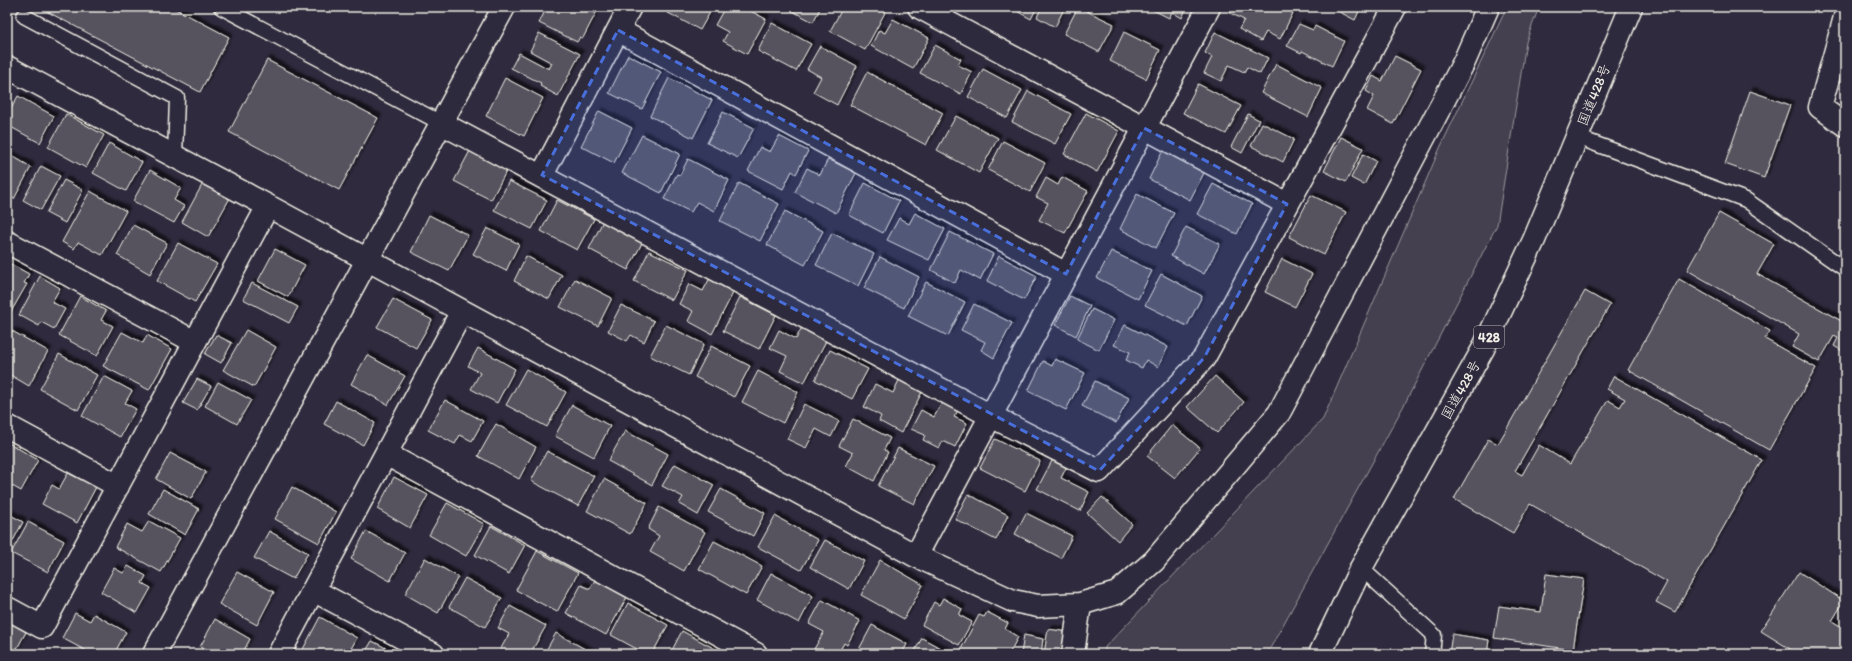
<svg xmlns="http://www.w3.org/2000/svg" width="1852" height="661" font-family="Itim,'Klee One',sans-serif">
<defs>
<filter id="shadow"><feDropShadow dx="3.5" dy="-3.5" stdDeviation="1" flood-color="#0009"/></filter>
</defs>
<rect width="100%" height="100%" fill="#2f2a3d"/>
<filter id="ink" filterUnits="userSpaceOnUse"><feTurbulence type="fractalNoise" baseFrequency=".025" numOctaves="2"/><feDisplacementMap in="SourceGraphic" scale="8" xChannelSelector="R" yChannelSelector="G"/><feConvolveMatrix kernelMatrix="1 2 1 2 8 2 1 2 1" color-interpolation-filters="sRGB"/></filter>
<g filter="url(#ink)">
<!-- green -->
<path fill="#454050" stroke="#9c989c" d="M1507 7H1539L1526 42 1497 225 1403 407 1267 654H1105V647L1323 419 1440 148Z"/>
<!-- building -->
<path fill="#56525f" stroke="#f4f1e8" filter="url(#shadow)" d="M48 7H172L229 37 200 92 46 11Z
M547 7H595L598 9 583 38 580 37 577 42 539 23Z
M657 7H713L700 30Z
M725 7H743L766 19 747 54 723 41 728 32 715 25Z
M785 7H821L813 22Z
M843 7H888L865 50 830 31Z
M1014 7H1037L1031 19 1013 9Z
M1042 7H1065L1055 27 1037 17Z
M1078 7 1114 24 1099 52 1064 34Z
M1147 7H1187L1182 18 1172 12 1169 18Z
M1233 7H1282L1293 13 1280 39 1266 32 1261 41 1239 29 1244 20 1230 13Z
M1330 7H1361L1355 20Z
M893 19 929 38 913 69 871 46 879 30 885 33Z
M772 23 811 44 796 71 758 51Z
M1299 24 1313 30 1315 26 1344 41 1332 66 1302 51 1301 53 1287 46Z
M1124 32 1160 50 1146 79 1110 61Z
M1215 32 1268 58 1260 74 1247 67 1244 72 1229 65 1221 81 1204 73 1212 57 1205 53Z
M539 33 580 54 558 96 540 86 541 83 511 68 519 53 549 69 552 63 530 51Z
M935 45 961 59 958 65 972 72 961 94 920 73Z
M820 46 857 66 837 105 813 92 821 77 807 69Z
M628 55 661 72 642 109 609 93Z
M1395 56 1421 69 1393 124 1367 110 1374 96 1366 91 1373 76 1382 81Z
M267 60 378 118 339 190 229 132Z
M1276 64 1322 88 1308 117 1261 93Z
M983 69 1022 90 1007 118 968 97Z
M867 72 943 113 926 145 850 105Z
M505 78 543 98 524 136 486 116Z
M669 78 712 100 693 138 650 116Z
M1198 84 1241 106 1226 134 1183 113Z
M1028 91 1071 114 1055 144 1012 122Z
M1750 91 1790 105 1764 178 1725 164Z
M18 96 54 116 40 143 7 125V116Z
M599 111 632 128 614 163 581 146Z
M723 112 754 128 738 158 707 143Z
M1086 113 1119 131 1097 172 1064 154Z
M66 114 104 135 86 168 48 147Z
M1248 114 1259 120 1242 153 1231 147Z
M956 116 998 138 979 173 937 150Z
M1262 123 1294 139 1283 162 1251 146Z
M642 135 680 154 661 193 622 173Z
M779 136 808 151 796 174 792 171 783 189 748 171 760 147 770 152Z
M1341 137 1363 148 1346 182 1324 171Z
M1003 141 1045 163 1030 192 988 170Z
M109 143 142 162 126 191 93 173Z
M472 147 509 166 491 200 454 181Z
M1163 150 1205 171 1190 200 1149 179Z
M7 153 31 167 14 199 7 195Z
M1363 154 1376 161 1364 185 1351 178Z
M688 159 729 180 714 211 697 202 691 212 664 199 677 174 680 175Z
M828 159 856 173 836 213 795 192 807 168 820 175Z
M41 166 60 176 41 210 23 200Z
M150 170 181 188 174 200 184 206 174 223 133 201Z
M1062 177 1088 191 1065 233 1039 220 1048 203 1036 197 1046 178 1058 185Z
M64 180 83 190 65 223 46 213Z
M509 181 547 200 532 229 494 210Z
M203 183 230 198 208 237 182 222Z
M739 183 779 204 760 241 720 221Z
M865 183 899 201 883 233 849 215Z
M1213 184 1252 204 1237 234 1197 214Z
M90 191 126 211 102 255 78 242 74 249 62 242Z
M1137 194 1174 213 1156 248 1120 229Z
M1311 195 1346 212 1324 255 1289 237Z
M557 200 594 219 577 250 541 231Z
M785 211 823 231 805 265 767 245Z
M915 213 945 229 929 260 887 240 899 218 909 224Z
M1719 213 1774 244 1757 274 1845 323 1844 352 1834 346 1838 338 1834 336 1819 362 1792 347 1799 334 1687 270Z
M429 215 468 235 449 271 411 252Z
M604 219 644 239 628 270 589 249Z
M133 225 167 243 150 274 117 255Z
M1186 227 1220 244 1204 274 1171 256Z
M487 228 519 244 506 271 473 254Z
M950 232 993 254 980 280 961 270 955 283 931 270Z
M832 233 874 254 858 286 816 265Z
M178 243 217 264 195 302 157 281Z
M275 249 305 265 288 297 258 281Z
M649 251 688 270 672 300 634 281Z
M1111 251 1152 271 1138 299 1097 278Z
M526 256 562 275 549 299 514 281Z
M999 256 1037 276 1024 300 987 281Z
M880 257 919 277 904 308 864 288Z
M1282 259 1312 274 1295 307 1265 292Z
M7 262 29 274 24 283 27 284 8 317H7Z
M1161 274 1202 296 1187 326 1145 305Z
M40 276 60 288 52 302 65 309 54 329 41 322 39 326 19 315Z
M711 276 735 289 712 334 688 321 693 311 679 304 689 284 703 291Z
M575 279 612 298 598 326 560 307Z
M1679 279 1770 331 1765 339 1816 368 1769 450 1628 370Z
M926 282 965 302 948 336 908 316Z
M252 283 298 307 289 323 243 299Z
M1585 291 1610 305 1515 471 1522 475 1539 445 1570 464 1608 400 1620 407 1625 399 1607 389 1614 376 1762 460 1675 612 1656 602 1667 582 1530 504 1513 533 1454 499 1488 439 1498 444Z
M80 296 106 311 101 320 113 326 97 356 59 335Z
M1070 296 1090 306 1076 336 1055 325Z
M740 297 776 315 759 349 723 331Z
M393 299 432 320 416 348 377 327Z
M974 304 1012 323 994 358 981 350 985 342 961 330Z
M621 305 654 321 644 342 631 335 627 341 608 331Z
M1092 309 1114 320 1099 350 1077 339Z
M666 325 704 344 689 375 650 356Z
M803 325 828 337 804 383 780 371 787 356 770 348 779 330 796 339Z
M1125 325 1168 347 1158 367 1146 360 1142 368 1126 360 1130 352 1114 345Z
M246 330 276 347 254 387 223 370Z
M12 331 48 351 29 386 7 373V339Z
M122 332 143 343 147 335 172 349 149 390 103 366Z
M216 335 232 343 221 363 205 354Z
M711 346 750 366 734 397 695 377Z
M478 348 515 369 497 403 471 389 480 373 468 366Z
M830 350 868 369 852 399 815 380Z
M59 354 97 375 78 410 40 389Z
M367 355 405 376 388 405 351 384Z
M1055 359 1085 373 1066 410 1028 391 1043 361 1052 366Z
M526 369 566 392 547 427 506 405Z
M758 371 798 392 783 423 742 402Z
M104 376 132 391 125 403 136 409 120 437 82 416Z
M1215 376 1244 402 1217 433 1187 407Z
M900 378 923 390 901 433 879 421 881 416 864 407 875 384 893 393Z
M197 379 211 386 197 410 183 403Z
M1095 381 1129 398 1116 423 1082 406Z
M218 382 251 400 237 424 205 406Z
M445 400 483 421 472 441 460 435 455 444 428 430Z
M336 401 375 423 363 445 324 424Z
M943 401 959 409 954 417 967 423 955 447 943 441 939 448 923 440 925 435 911 429 921 410 934 417Z
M804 404 839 421 831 437 816 429 806 448 787 439Z
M572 405 610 426 594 457 555 436Z
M853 419 890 438 884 450 888 452 874 481 846 466 853 453 839 446Z
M496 424 536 447 519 479 478 456Z
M1172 425 1200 448 1175 478 1147 456Z
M625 431 668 454 652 485 608 461Z
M995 439 1040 461 1025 491 980 468Z
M7 442 38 460 21 491 7 483Z
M898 448 934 466 914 504 878 486Z
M547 451 594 476 578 506 531 481Z
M170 453 206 472 191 499 156 479Z
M1055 455 1069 462 1061 478 1089 492 1080 511 1037 489Z
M675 464 714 485 698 515 679 504 683 497 662 486Z
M68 473 96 487 77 523 42 504 52 485 59 489Z
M394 477 428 495 410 528 377 509Z
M604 479 647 503 630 534 587 511Z
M292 487 336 512 319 543 275 519Z
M163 489 199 509 185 535 149 514Z
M721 489 765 513 753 536 708 512Z
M968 494 1008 515 996 540 955 519Z
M1102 497 1132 524 1118 541 1087 513Z
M447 503 484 524 466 556 429 535Z
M659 507 705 532 684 571 650 552 659 536 648 529Z
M7 513 23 522 7 552Z
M1026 513 1072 536 1061 558 1015 534Z
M775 516 818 540 801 570 758 547Z
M149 521 180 538 161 572 115 547 127 524 142 532Z
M28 522 64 541 48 572 11 553Z
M491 526 525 545 509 574 475 555Z
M269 531 308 553 293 579 254 558Z
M366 531 405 553 390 581 351 559Z
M825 540 864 561 849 589 810 567Z
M714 541 762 566 746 595 699 569Z
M537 551 578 573 557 612 516 590Z
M425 558 458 577 438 613 405 594Z
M880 560 923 585 904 619 861 595Z
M128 566 146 576 142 583 151 588 137 613 101 592 114 568 123 573Z
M237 572 274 592 257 625 219 604Z
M1799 572 1844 601 1832 621 1845 629V654H1798L1761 631Z
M771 573 813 596 799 623 757 600Z
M1546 574 1584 579 1573 650 1494 638 1499 606 1541 612Z
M465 578 502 598 485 627 449 607Z
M595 580 627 597 606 635 566 613 581 585 590 589Z
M943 598 962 609 959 615 972 622 959 645 922 625 934 602 939 605Z
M822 600 860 621 847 645 844 643 838 654H824L814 649 824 632 809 624Z
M628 603 668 625 652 654H646L611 635Z
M510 606 546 626 530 654H508L500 650 509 634 498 628Z
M987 612 1008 623 1005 629 1018 637 1009 654H966L960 651 979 615 984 617Z
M75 613 90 621 94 614 126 632 114 654H92L62 638Z
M320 617 357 638 348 654H308L302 651Z
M215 619 250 639 242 654H212L200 647Z
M7 621 26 632 14 654H7Z
M872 625 907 644 902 654 857 653Z
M1048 629 1068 632 1064 654H1044Z
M682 631 717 650 714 654H670Z
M556 633 594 654H544Z
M1452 634 1489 640 1487 654H1449Z
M1024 635 1043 639 1041 654H1021Z
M922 638 951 654H913Z
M372 641 382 646 396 654H364Z"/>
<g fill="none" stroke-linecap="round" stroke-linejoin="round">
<!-- service casing -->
<g stroke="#f4f1e8" stroke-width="17">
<path id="service" d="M221 7 441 123
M24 16 177 98 175 156
M1577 137 1746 200 1845 269
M1361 568 1434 635 1432 654"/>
</g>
<!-- minor casing -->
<g stroke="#f4f1e8" stroke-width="25">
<path id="minor" d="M919 7 1287 204
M1845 17 1820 107 1845 125
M618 30 1066 274
M7 67 268 206 916 556 1013 601 1038 606 1080 604 1117 593 1154 561 1279 413 1464 62 1488 7
M441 123 991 416 1099 471 1204 358 1395 7
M542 175 630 7
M7 242 195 342
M7 426 118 486
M386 454 756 654
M916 556 1209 7
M313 590 433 654
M7 608 42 627 268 206
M279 654 462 311
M1073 654 1080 604"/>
</g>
<!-- tertiary casing -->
<g stroke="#f4f1e8" stroke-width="25">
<path id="tertiary" d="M154 654 504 7"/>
</g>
<!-- trunk casing -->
<g stroke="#f4f1e8" stroke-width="25">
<path id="trunk" d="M1320 654 1361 568 1483 349 1534 240 1631 7"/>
</g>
<!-- service -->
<use href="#service" stroke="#2f2a3d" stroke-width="14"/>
<!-- minor -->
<use href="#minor" stroke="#2f2a3d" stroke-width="22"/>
<!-- tertiary -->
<use href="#tertiary" stroke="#2f2a3d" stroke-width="22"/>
<!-- trunk -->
<use href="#trunk" stroke="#2f2a3d" stroke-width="22"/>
</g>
</g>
<!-- marked area -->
<path fill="#486fdb" fill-opacity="0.2" stroke="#486fdb" stroke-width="3" stroke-dasharray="8 5" stroke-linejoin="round" d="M618 30 1066 274 1144 128 1287 204 1204 358 1099 471 542 175Z"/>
<g text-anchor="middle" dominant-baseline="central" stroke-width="4" stroke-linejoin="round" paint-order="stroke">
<!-- shield labels -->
<rect fill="#2f2a3d" stroke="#b9b5b5" stroke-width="1" x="1474" y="326" width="30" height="22" rx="3"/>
<g font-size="13" font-weight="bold" fill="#f4f1e8">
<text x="1489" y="337">428</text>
</g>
<!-- street labels -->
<g font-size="14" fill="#f4f1e8" stroke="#2f2a3d">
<text transform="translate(1594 95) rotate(-68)">国道428号</text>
<text transform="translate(1461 390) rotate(-61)">国道428号</text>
</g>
</g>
<!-- margin -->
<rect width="1852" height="661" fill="none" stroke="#2f2a3d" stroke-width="24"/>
<rect x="12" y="12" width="1828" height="637" fill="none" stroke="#f4f1e8" stroke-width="1.5" filter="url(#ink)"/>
</svg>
